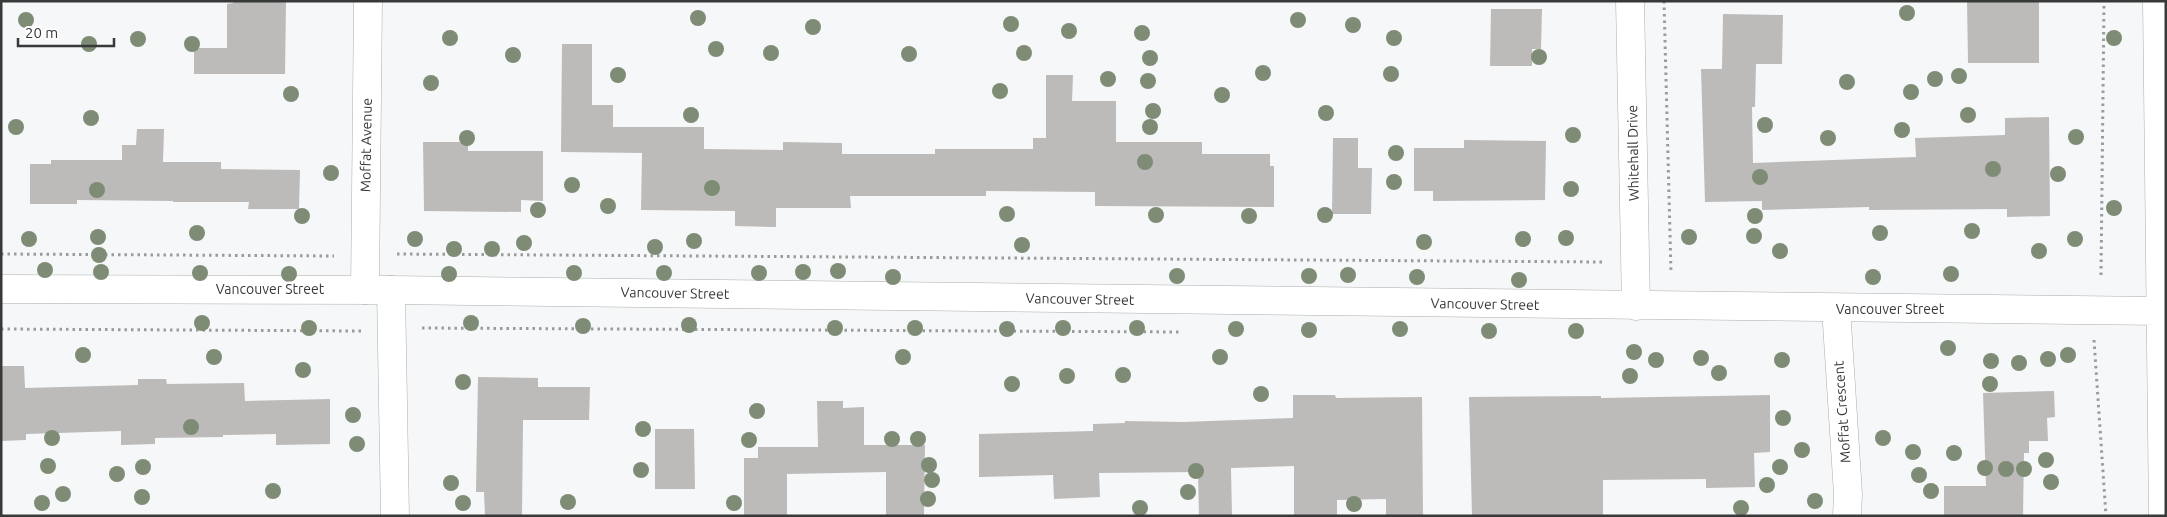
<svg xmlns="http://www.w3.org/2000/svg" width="2167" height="517" font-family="Ubuntu,sans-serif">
<rect width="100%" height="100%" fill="#f6f7f8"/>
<!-- building -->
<path fill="#bcbbba" d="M233 1H286L285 74H194V48H227V4L233 3Z
M1967 1H2039V63H1968Z
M1491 9H1542L1541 49H1532V66H1490Z
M1723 14 1783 15 1782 64H1756L1755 107H1752L1753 163 1916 157 1915 138 2005 135V118L2049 117 2050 216 2007 217V209L1869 210V207L1762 210V201L1705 202 1701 69H1722Z
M562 44H592V105H613V127H704V149L783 150V142L842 143V154H935V149H1033V138H1046V75H1073L1072 101H1116V142H1202V154H1270V166H1274V207L1095 206V192L986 191V196H850L851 208H776V227L735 226V211L641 210 642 153 561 152Z
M137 129H164L163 162H221V169L300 170 299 209H248L249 202H173V201L77 200V204H30V164H51V160H122V145H136Z
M1333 138H1358V168H1372L1371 214H1332Z
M1464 140 1546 141 1545 200 1433 201V191H1414V148H1464Z
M423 142H468V151H543V201L521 200V212L424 211Z
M1 366H24L25 388 138 385V379H166L167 384 244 383 245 401 330 399V444L276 445V434L223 435V437L155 438V444L121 445V431L26 434V440L1 441Z
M478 377 538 378V387H590L589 420H523L522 516H485L484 492H476Z
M2054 391 2055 417 2047 418 2048 441H2029V453H2024L2023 516H1944V486H1986L1983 393Z
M1293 395H1335L1336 398 1422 397 1423 516H1386V499L1337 500V516H1294V466L1231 468 1232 516H1199L1198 472 1099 473 1100 497 1054 499 1053 475 979 477V434L1093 431V424L1125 423V421L1183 422 1293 418Z
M1770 395V452L1754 453 1755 487 1706 488V479L1603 480V516H1472L1469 397 1601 396V398Z
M817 401H843V408L864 407V445H925L924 516H886V472L787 474V516H744V458H758V447H818Z
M655 429H694L695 489H655Z"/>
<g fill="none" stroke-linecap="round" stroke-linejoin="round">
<!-- street casing -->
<g stroke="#acadae" stroke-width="29">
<path id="street" d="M1630 1 1636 306
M365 290 368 1
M391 290 395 516
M1836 308 1848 494 1847 516"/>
</g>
<!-- secondary casing -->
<g stroke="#acadae" stroke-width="29">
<path id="secondary" d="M2157 1 2163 516
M1 289 391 290 2160 311"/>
</g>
<!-- path -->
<path stroke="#9a9b9c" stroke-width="3" stroke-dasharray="2.5 4" stroke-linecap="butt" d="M1664 1 1671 273
M1 254 334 256
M397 254 1605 262
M2101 275 2104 1
M422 328 1181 332
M1 329 361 331
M2094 340 2106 516"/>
<!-- street -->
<use href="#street" stroke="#fff" stroke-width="28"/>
<!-- secondary -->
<use href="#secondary" stroke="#fff" stroke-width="28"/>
</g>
<!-- trees -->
<g fill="#7e8c76">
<circle cx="1907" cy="13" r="8"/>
<circle cx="698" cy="18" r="8"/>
<circle cx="26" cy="20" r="8"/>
<circle cx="1298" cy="20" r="8"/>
<circle cx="1011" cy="24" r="8"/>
<circle cx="1353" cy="25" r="8"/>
<circle cx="813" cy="27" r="8"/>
<circle cx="1069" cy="31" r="8"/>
<circle cx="1142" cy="33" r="8"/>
<circle cx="450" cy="38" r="8"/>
<circle cx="1394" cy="38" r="8"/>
<circle cx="2114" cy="38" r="8"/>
<circle cx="138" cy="39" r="8"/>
<circle cx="89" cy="44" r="8"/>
<circle cx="192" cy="44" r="8"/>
<circle cx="716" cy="49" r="8"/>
<circle cx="771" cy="53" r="8"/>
<circle cx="1024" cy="53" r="8"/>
<circle cx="909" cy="54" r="8"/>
<circle cx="513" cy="55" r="8"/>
<circle cx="1539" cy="57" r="8"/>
<circle cx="1150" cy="58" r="8"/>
<circle cx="1263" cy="73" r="8"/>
<circle cx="1391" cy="74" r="8"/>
<circle cx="618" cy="75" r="8"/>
<circle cx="1959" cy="76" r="8"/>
<circle cx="1108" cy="79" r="8"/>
<circle cx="1935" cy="79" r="8"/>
<circle cx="1148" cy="81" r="8"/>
<circle cx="1847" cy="82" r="8"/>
<circle cx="431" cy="83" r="8"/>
<circle cx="1000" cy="91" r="8"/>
<circle cx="1911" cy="92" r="8"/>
<circle cx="291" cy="94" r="8"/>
<circle cx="1222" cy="95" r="8"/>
<circle cx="1153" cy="111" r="8"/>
<circle cx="1326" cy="113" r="8"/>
<circle cx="691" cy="115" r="8"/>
<circle cx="1968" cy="115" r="8"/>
<circle cx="91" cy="118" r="8"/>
<circle cx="1765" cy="125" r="8"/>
<circle cx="16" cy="127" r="8"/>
<circle cx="1150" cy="127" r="8"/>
<circle cx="1902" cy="130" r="8"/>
<circle cx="1573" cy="135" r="8"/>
<circle cx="2076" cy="137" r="8"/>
<circle cx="467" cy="138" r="8"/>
<circle cx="1828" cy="138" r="8"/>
<circle cx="1396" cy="153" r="8"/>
<circle cx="1145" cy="162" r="8"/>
<circle cx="1993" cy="169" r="8"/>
<circle cx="331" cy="173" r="8"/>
<circle cx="2058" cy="174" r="8"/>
<circle cx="1760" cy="177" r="8"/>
<circle cx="1394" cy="182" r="8"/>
<circle cx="572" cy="185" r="8"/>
<circle cx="712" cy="188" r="8"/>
<circle cx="1571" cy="189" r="8"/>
<circle cx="97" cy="190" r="8"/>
<circle cx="608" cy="206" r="8"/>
<circle cx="2114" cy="208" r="8"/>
<circle cx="538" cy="210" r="8"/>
<circle cx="1007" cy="214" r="8"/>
<circle cx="1156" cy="215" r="8"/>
<circle cx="1325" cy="215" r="8"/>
<circle cx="302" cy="216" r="8"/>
<circle cx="1249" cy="216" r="8"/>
<circle cx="1755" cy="216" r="8"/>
<circle cx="1972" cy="231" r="8"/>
<circle cx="197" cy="233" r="8"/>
<circle cx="1880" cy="233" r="8"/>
<circle cx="1754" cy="236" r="8"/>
<circle cx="98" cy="237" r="8"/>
<circle cx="1689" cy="237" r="8"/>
<circle cx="1566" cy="238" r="8"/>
<circle cx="29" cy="239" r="8"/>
<circle cx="415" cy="239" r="8"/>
<circle cx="1523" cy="239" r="8"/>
<circle cx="2075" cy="239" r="8"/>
<circle cx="694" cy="241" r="8"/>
<circle cx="1424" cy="242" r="8"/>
<circle cx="524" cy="243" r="8"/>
<circle cx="1022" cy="245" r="8"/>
<circle cx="655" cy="247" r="8"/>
<circle cx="454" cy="249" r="8"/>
<circle cx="492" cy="249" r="8"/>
<circle cx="1780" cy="251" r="8"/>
<circle cx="2039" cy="251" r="8"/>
<circle cx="99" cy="255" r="8"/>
<circle cx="45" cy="270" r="8"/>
<circle cx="838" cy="271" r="8"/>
<circle cx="101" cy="272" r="8"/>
<circle cx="803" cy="272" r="8"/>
<circle cx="200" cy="273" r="8"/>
<circle cx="574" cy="273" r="8"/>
<circle cx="664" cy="273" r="8"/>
<circle cx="759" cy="273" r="8"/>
<circle cx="289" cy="274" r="8"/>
<circle cx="449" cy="274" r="8"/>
<circle cx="1951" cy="274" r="8"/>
<circle cx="1348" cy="275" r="8"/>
<circle cx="1177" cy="276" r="8"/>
<circle cx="1309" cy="276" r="8"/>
<circle cx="893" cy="277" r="8"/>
<circle cx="1417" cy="277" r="8"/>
<circle cx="1873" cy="277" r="8"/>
<circle cx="1519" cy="280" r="8"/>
<circle cx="202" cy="323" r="8"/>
<circle cx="471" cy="323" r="8"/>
<circle cx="689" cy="325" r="8"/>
<circle cx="583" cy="326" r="8"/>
<circle cx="309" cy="328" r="8"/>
<circle cx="835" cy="328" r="8"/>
<circle cx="915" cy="328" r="8"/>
<circle cx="1063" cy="328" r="8"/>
<circle cx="1137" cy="328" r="8"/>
<circle cx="1007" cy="329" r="8"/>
<circle cx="1236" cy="329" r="8"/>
<circle cx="1400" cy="329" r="8"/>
<circle cx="1309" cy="330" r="8"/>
<circle cx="1489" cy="331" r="8"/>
<circle cx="1576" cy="331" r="8"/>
<circle cx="1948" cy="348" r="8"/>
<circle cx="1634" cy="352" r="8"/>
<circle cx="83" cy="355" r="8"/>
<circle cx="2068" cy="355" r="8"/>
<circle cx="214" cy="357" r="8"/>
<circle cx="903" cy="357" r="8"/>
<circle cx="1220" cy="357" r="8"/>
<circle cx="1701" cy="358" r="8"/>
<circle cx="2048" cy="359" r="8"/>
<circle cx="1656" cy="360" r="8"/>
<circle cx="1782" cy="360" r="8"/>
<circle cx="1991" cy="361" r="8"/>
<circle cx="2019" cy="363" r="8"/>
<circle cx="303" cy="370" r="8"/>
<circle cx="1719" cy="373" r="8"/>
<circle cx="1123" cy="375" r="8"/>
<circle cx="1067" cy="376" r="8"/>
<circle cx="1630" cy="376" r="8"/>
<circle cx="463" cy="382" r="8"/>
<circle cx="1012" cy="384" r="8"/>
<circle cx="1990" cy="384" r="8"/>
<circle cx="1261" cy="394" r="8"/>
<circle cx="757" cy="411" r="8"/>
<circle cx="353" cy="415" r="8"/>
<circle cx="1783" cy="418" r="8"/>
<circle cx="191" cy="427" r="8"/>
<circle cx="643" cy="429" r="8"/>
<circle cx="52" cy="438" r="8"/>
<circle cx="1883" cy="438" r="8"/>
<circle cx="892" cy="439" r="8"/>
<circle cx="918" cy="439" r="8"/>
<circle cx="749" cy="440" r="8"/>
<circle cx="357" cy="444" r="8"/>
<circle cx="1802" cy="450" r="8"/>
<circle cx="1913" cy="452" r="8"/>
<circle cx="1954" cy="453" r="8"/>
<circle cx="2046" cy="460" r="8"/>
<circle cx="929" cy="465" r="8"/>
<circle cx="48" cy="466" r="8"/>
<circle cx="143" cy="467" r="8"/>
<circle cx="1780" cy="467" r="8"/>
<circle cx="1985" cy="468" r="8"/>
<circle cx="2006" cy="469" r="8"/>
<circle cx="2024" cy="469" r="8"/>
<circle cx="641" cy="470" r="8"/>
<circle cx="1196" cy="471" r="8"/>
<circle cx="117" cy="474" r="8"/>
<circle cx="1919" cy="475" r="8"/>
<circle cx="932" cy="480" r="8"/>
<circle cx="2051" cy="482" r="8"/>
<circle cx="451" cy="483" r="8"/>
<circle cx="1767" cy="485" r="8"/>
<circle cx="273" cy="491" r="8"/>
<circle cx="1931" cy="491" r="8"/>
<circle cx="1188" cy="492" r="8"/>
<circle cx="63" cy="494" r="8"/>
<circle cx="142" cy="497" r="8"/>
<circle cx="928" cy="499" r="8"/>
<circle cx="1815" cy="501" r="8"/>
<circle cx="568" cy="502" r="8"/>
<circle cx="42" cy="503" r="8"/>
<circle cx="463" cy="503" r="8"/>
<circle cx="734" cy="503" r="8"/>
<circle cx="1354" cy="504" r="8"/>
<circle cx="1140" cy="508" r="8"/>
<circle cx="1741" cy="508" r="8"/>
</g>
<g text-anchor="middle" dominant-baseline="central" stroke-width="5" stroke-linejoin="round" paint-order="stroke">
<!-- street labels -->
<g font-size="14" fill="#383939" stroke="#fff">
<text transform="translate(366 145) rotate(-89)">Moffat Avenue</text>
<text transform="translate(1633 153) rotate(-91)">Whitehall Drive</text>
<text x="270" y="289">Vancouver Street</text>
<text transform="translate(675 293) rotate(1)">Vancouver Street</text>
<text transform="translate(1080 299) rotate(1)">Vancouver Street</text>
<text transform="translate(1485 304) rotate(1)">Vancouver Street</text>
<text x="1890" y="309">Vancouver Street</text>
<text transform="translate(1842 412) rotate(-94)">Moffat Crescent</text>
</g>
</g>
<!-- border -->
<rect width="2167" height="517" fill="none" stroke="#383939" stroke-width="5"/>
<!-- scale -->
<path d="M18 38v8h96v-8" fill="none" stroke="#383939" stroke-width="2.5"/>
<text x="25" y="38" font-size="15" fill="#383939" stroke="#ffffff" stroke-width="4" paint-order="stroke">20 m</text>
</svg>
